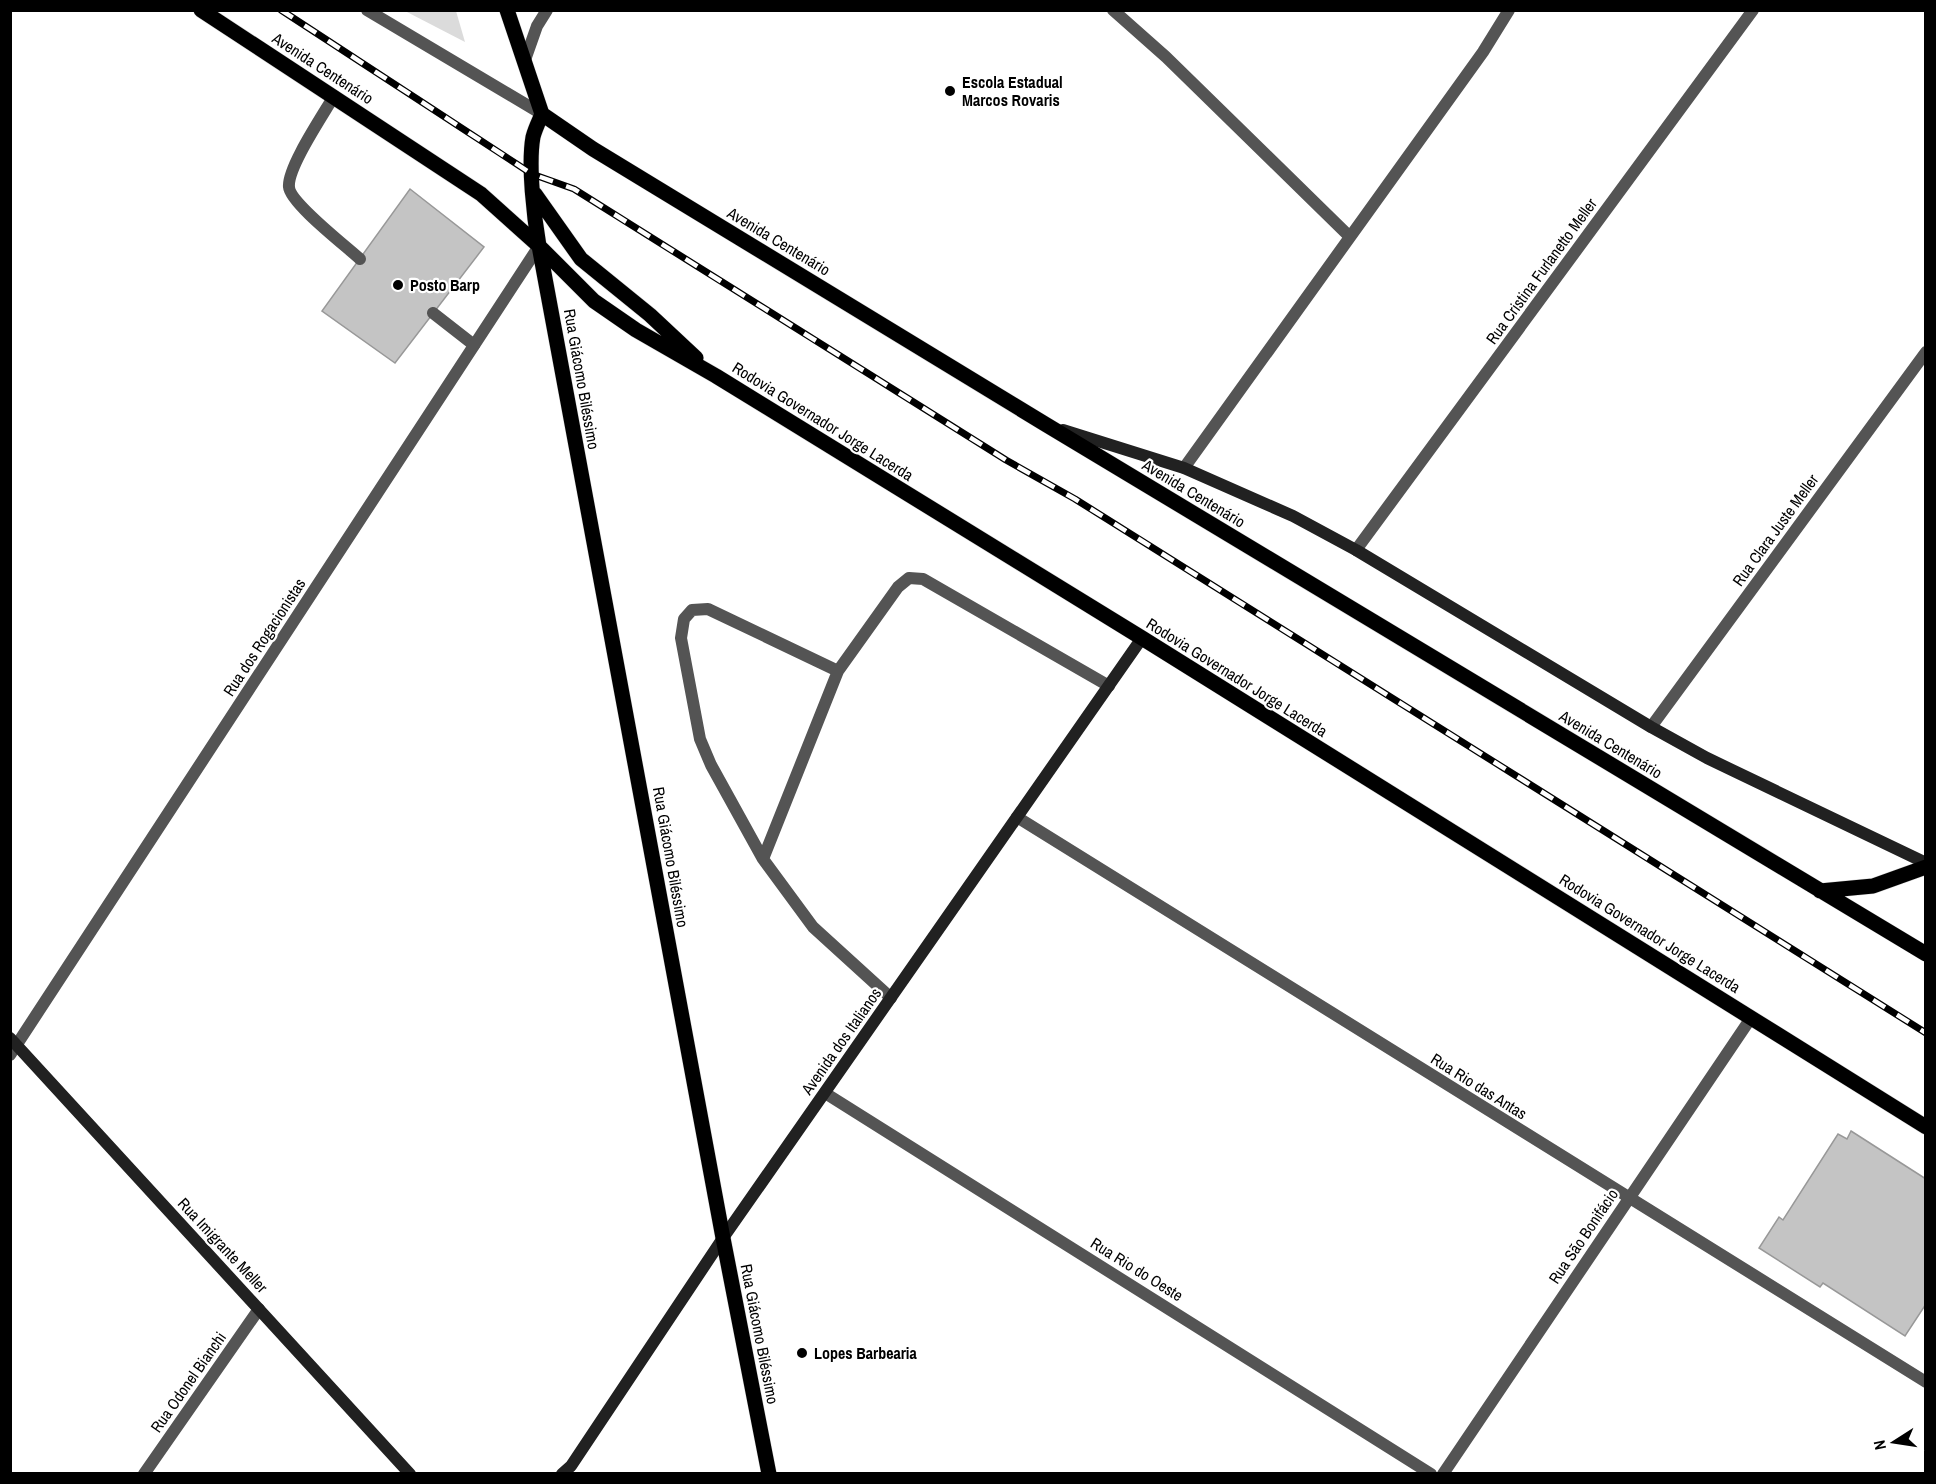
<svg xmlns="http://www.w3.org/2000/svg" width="1936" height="1484" font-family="'Archivo Narrow',sans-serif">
<rect width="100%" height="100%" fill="#fff"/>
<!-- green -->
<path fill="#dbdbdb" d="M405 11H456L465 42Z"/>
<!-- building -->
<path fill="#c4c4c4" stroke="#989898" stroke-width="1.5" d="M410 189 484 247 395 363 322 311Z
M1851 1131 1926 1179V1304L1905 1336 1823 1283 1820 1287 1759 1248 1779 1217 1783 1220 1838 1134 1847 1139Z"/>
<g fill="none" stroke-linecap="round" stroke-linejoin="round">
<!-- primary casing -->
<g stroke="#dbdbdb" stroke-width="16">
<path id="primary" d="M201 10 481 194 539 246 594 301 636 330 716 376 1142 638 1926 1127
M507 10 542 114 593 149 1045 424 1926 954
M542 114C539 121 535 129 533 137 528 165 534 217 539 246L723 1238 769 1474
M535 194 581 259 650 315 696 358
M1820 891 1873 886 1926 867"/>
</g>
<!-- lane -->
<path stroke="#545454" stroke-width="12" d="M367 10 542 114
M1113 10 1166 57 1349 236
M525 60 537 26 547 10
M334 96C323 115 287 168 289 187 290 203 346 246 360 259
M433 313 474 345
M763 859 711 765 700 739 681 638 684 619 692 610 708 609 838 671
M891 998 813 927 763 859 838 671 898 587 909 578 923 579 1109 686"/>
<!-- street -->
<path stroke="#545454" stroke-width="12" d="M1184 468 1483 52 1509 10
M1356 550 1753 10
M1651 727 1926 352
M1017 817 1926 1382
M10 1055 539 246
M825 1093 1431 1474
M144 1474 259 1309
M1443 1474 1751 1018"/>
<!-- secondary -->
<path stroke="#212121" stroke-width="12" d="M1063 430 1184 468 1293 516 1356 550 1651 727 1707 758 1926 863
M10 1038 410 1474
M562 1474 571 1466 723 1238 1142 638"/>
<!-- primary -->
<use href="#primary" stroke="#000" stroke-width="15"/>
<!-- rail casing -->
<g stroke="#000" stroke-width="7">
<path id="rail" d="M281 10 532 174 574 189 1006 460 1075 499 1926 1033"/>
</g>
<!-- rail -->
<use href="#rail" stroke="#fff" stroke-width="4.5" stroke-dasharray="14" stroke-linecap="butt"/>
</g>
<!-- markers -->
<g fill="#000" stroke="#fff" stroke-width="2">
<circle cx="950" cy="91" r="6"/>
<circle cx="398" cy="285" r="6"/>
<circle cx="802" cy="1353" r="6"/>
</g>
<g text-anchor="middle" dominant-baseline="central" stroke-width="4.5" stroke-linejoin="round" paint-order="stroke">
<!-- street labels -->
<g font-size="16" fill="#000" stroke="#fff">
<text transform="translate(323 68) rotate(33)">Avenida Centenário</text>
<text transform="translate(779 241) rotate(31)">Avenida Centenário</text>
<text transform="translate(1541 271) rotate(-54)">Rua Cristina Furlanetto Meller</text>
<text transform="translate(582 379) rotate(80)">Rua Giácomo Biléssimo</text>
<text transform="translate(823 421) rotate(32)">Rodovia Governador Jorge Lacerda</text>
<text transform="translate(1194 493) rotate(31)">Avenida Centenário</text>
<text transform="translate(1775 530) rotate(-54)">Rua Clara Juste Meller</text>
<text transform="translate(264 637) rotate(-57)">Rua dos Rogacionistas</text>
<text transform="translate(1237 677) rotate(32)">Rodovia Governador Jorge Lacerda</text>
<text transform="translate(1611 744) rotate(31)">Avenida Centenário</text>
<text transform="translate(671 857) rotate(80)">Rua Giácomo Biléssimo</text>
<text transform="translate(1650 933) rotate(32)">Rodovia Governador Jorge Lacerda</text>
<text transform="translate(841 1041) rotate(-55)">Avenida dos Italianos</text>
<text transform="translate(1479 1086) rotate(32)">Rua Rio das Antas</text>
<text transform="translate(1583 1236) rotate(-56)">Rua São Bonifácio</text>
<text transform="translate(223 1245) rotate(47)">Rua Imigrante Meller</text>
<text transform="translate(1137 1269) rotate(32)">Rua Rio do Oeste</text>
<text transform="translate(760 1334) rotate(79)">Rua Giácomo Biléssimo</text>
<text transform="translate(188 1382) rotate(-55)">Rua Odonel Bianchi</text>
</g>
<!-- poi labels -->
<g font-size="16" font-weight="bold" fill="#000" stroke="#fff" text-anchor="start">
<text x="962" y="82">Escola Estadual<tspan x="962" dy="18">Marcos Rovaris</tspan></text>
<text x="410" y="285">Posto Barp</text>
<text x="814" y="1353">Lopes Barbearia</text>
</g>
</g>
<!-- border -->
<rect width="1936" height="1484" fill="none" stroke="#000000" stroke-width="24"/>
<!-- north arrow -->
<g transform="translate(1894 1442) rotate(258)" stroke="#ffffff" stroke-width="4.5" paint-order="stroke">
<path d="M0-4.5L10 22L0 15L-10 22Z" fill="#000000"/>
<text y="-9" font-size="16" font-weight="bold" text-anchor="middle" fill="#000000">N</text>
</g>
</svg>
